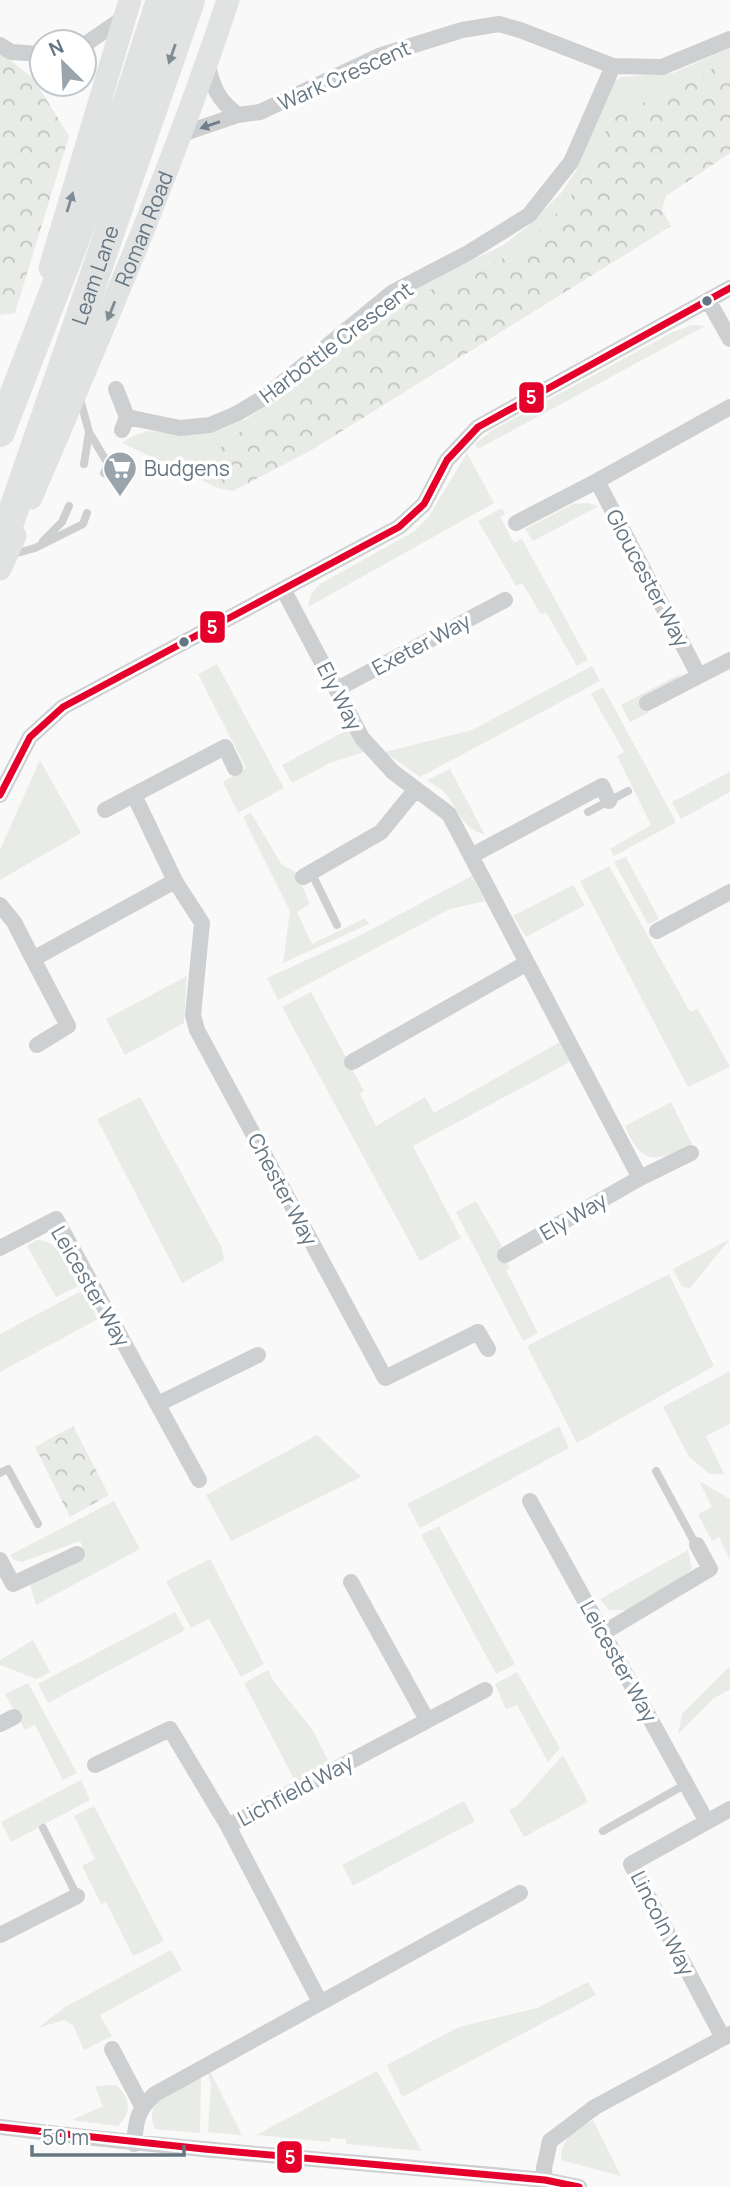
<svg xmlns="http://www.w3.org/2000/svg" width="730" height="2187" font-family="Manrope,sans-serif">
<defs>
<pattern id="forest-crowns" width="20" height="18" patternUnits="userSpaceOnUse" patternTransform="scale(1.75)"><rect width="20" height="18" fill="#e8ebe6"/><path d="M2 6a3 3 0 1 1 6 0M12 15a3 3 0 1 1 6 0" fill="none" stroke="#c0c3c0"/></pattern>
</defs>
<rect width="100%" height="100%" fill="#f9f9f9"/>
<!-- green -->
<path fill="#e8ebe6" d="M730 48V66L720 65 610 119 601 144 567 203 515 254 472 270 432 289 380 323 322 371 294 400 226 440 215 457 218 488 122 443 131 437 147 431 194 435 223 429 246 419 298 384 370 317 396 296 502 246 527 227 561 193 576 171 613 82 621 77 673 73Z
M692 325 705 326 478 449 475 444 493 430 673 332Z
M467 453 494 503 308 607 311 594 320 584 415 531 429 516Z
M587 503 599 506 533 541 525 529 573 504Z
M502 508 505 514 500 517 514 543 522 539 588 660 577 666 546 612 541 614 522 583 516 586 478 521Z
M217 664 284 788 238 813 223 782 246 768 198 674Z
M592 666 600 681 420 777 385 752 472 730Z
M682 673 673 683 641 700 649 713 630 722 621 705Z
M603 687 675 820V823L614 856 610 849 651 825 617 756 624 752 591 694Z
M349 729 364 752 330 763 292 783 282 765Z
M40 760 81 833 0 880V850Z
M450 769 485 835C459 827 459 807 442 790 438 787 432 784 427 780Z
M730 772V792L681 819 672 802Z
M251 813 282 865 296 872 310 904 297 912 312 944 365 918 369 924 283 963 290 911 243 817Z
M626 857 659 919 648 924 614 862Z
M609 866 690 1012 698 1009 730 1067 688 1087 580 881Z
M472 876 485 901 450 909 278 1000 267 978 357 937Z
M573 885 585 905 526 937 513 916Z
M187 976 184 1023 125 1055 106 1019Z
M311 992 364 1091 360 1094 376 1126 425 1097 434 1113 560 1042 570 1062 413 1146 461 1238 420 1261 282 1007Z
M140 1097 222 1248 224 1260 182 1283 97 1119Z
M671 1102 692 1144C656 1162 643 1167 625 1126Z
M476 1201 502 1246 499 1248 510 1268 506 1270 538 1333 523 1341 456 1212Z
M730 1239 690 1288 682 1287 673 1269Z
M37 1240C61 1241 69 1267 79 1286L56 1297 27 1246Z
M669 1274 714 1366 577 1443 527 1346Z
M83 1290 98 1319 0 1372V1334Z
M730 1371V1424L706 1436 724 1474H710L689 1457 663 1407Z
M559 1426 569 1448 420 1528 407 1504Z
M317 1435 361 1477 231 1541 206 1495Z
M699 1481 730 1499V1560L719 1537 712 1541 698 1514 712 1507Z
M114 1501 140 1549 36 1605 30 1585 86 1555 80 1541 22 1562 14 1560 10 1555Z
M439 1526 515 1664 496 1674 421 1535Z
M688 1550 692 1569 679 1581 627 1610H609L600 1599Z
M210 1559 264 1664 241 1677 209 1619 191 1628 166 1581Z
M175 1612 185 1630 48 1703 38 1684Z
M33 1640 50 1672 37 1679 0 1665V1660Z
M730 1666V1689L713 1699 678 1734 682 1714Z
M268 1670 274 1682 312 1729 330 1764 295 1781 244 1683Z
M517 1672 560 1748 548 1762 517 1705 506 1709 495 1684Z
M28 1683 77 1773 63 1780 35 1725 25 1730 5 1694Z
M563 1755 588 1802 524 1837 509 1810 517 1806Z
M81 1780 90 1800 11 1842 1 1822Z
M464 1801 475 1821 353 1886 342 1865Z
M94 1806 164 1941 133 1956 106 1902 101 1904 82 1866 95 1859 74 1816Z
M171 1950 182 1970 100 2015 112 2036 84 2050 73 2025 64 2020 38 2028 65 2007Z
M588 1982 596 1995 402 2097 387 2065 459 2027 537 2008Z
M377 2071 422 2151 346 2144V2139L331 2138 330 2142 256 2135Z
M211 2073 242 2135 208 2132 211 2084 208 2074Z
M201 2076 200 2133 155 2129C141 2098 179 2088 201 2076Z
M116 2085C131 2099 132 2111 118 2126L72 2120 103 2106 95 2086Z
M593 2120 621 2176 561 2160C562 2135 574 2132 593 2120Z"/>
<!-- forest -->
<path fill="url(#forest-crowns)" d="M0 52 33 78 69 136 15 313 0 315Z
M720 65 730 66V153L666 196 662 210 671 226 310 451 233 491 218 488 215 457 226 440 294 400 322 371 380 323 432 289 472 270 515 254 567 203 601 144 610 119Z
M73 1426 109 1495 70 1517 35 1447Z"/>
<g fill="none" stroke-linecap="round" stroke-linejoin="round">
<!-- lane -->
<path stroke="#cecfd0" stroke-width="8" d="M80 399 89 432 108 464 104 473
M84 464 89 432
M43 541 62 522 69 506
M10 555 35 548 83 524 87 513
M588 812 628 791
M311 872 337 925
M656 1471 696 1545
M0 1473 8 1469 38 1524
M43 1828 77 1896
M603 1831 686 1784"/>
<!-- street -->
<path stroke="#cecfd0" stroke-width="16" d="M0 45 11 52 42 54
M84 45 125 17
M207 64C214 89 217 99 238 115
M182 134 238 115 260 112 379 56 462 30 499 24 520 30 613 66 662 67 730 39
M708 300 730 339
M116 389 127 417 122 430
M730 407 597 481 699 676 730 660
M127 417 180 428 210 425 236 414 265 397 393 292 468 253 529 215 571 162 613 66
M516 523 597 481
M283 589 362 738 393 772 449 814 640 1178 505 1255
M337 689 505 600
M647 703 699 676
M0 795 30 737 63 707 399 527 424 504 447 460 478 427 730 288
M134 795 175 881
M105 810 225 747 235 768
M471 856 602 786 609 801
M303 877 381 832 416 789
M0 905 14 922 33 959 175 881 202 923 193 1015 197 1030 385 1378 478 1332 488 1349
M657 931 730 892
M33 959 68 1026 37 1045
M352 1062 527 963
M640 1178 691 1153
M0 1248 56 1219 199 1480
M158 1404 258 1355
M530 1501 707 1822
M0 1560 13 1584 77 1554
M351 1582 427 1720
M603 1633 710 1569 697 1545
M0 1724 14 1717
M95 1765 170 1729 228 1826
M730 1809 631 1864 723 2038 730 2034
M0 1935 77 1896
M320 2002 228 1826 485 1690
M112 2049 142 2106
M0 2127C181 2150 363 2162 545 2180L579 2187
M134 2144C136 2120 137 2110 155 2094L520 1893
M545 2180 544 2168 550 2141 595 2107 723 2038"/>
<!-- secondary -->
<g stroke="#e1e2e2" stroke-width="23">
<path d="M50 268 130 0"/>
<path id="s1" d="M31 498C101 333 172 170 228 0"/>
<path d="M0 569 15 536"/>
</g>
<!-- highway -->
<g stroke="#e1e2e2" stroke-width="30">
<path d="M0 432 130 96 161 0"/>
<path id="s2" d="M0 549 190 0"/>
</g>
<!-- bus-1 casing -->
<g stroke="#fff" stroke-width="12">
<path id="bus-1" d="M0 795 30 737 63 707 399 527 424 504 447 460 478 427 730 288
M0 2127 204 2149 545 2180 579 2187"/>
</g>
<!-- bus-1 -->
<use href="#bus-1" stroke="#e4002b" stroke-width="7"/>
</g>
<!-- one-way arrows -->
<defs><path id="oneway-solid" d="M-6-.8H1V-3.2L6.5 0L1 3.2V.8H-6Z" transform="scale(1.75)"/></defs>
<g fill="#7e8c96">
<use href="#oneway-solid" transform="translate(172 54) rotate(109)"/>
<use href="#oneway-solid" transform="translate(70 202) rotate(-73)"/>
<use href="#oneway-solid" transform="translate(111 311) rotate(112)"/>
</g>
<use fill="#707f8b" href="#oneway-solid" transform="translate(210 125) rotate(161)"/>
<!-- icons -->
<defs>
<g id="supermarket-pin" transform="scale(1.75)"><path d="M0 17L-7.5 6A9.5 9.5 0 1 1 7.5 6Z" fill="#99a4ac" stroke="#fff"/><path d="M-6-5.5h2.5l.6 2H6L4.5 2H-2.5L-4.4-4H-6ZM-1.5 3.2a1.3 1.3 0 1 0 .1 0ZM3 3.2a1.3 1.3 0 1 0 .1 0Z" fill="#fff"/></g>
</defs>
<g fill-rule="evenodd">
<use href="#supermarket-pin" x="120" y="468"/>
</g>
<!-- markers -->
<g fill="#657683" stroke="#fff" stroke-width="2.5">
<circle cx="707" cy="301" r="6"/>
<circle cx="184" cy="642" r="6"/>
</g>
<g text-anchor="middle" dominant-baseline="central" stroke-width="7" stroke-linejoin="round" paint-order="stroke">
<!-- street labels -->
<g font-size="21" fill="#657683" stroke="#fff">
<text transform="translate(344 75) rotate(-24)">Wark Crescent</text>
<text stroke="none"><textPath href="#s1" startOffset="292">Roman Road</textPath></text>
<text stroke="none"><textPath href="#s2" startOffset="290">Leam Lane</textPath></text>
<text transform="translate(336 342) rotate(-37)">Harbottle Crescent</text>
<text transform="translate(648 578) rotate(62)">Gloucester Way</text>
<text transform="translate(421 644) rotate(-28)">Exeter Way</text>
<text transform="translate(340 696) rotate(63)">Ely Way</text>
<text transform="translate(283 1189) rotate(62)">Chester Way</text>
<text transform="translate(573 1216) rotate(-30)">Ely Way</text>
<text transform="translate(91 1286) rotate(60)">Leicester Way</text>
<text transform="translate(619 1661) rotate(61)">Leicester Way</text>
<text transform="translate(295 1790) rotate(-28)">Lichfield Way</text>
<text transform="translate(663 1923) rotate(63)">Lincoln Way</text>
</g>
<!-- poi labels -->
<g font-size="21" fill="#657683" stroke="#fff" text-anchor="start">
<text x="144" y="468">Budgens</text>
</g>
</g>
<g stroke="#fff" stroke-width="2.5">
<rect x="518" y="381" width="27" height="33" rx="7" fill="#e4002b"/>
<rect x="199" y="610" width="27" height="34" rx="7" fill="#e4002b"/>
<rect x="276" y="2140" width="27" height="34" rx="7" fill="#e4002b"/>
</g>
<g font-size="19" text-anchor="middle" font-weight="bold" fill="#fff">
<text x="531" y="404">5</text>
<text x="212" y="634">5</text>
<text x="290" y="2164">5</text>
</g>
<!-- north arrow -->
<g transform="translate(63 63) rotate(336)"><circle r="33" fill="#ffffff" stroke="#c1c8cd" stroke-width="2"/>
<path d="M0-5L12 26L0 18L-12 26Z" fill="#99a4ac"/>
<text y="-10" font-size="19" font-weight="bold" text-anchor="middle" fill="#657683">N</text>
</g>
<!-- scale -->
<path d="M32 2145v10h152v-10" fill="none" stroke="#657683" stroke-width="3.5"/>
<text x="42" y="2145" font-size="21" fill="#657683" stroke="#ffffff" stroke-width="5" paint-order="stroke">50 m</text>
</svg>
